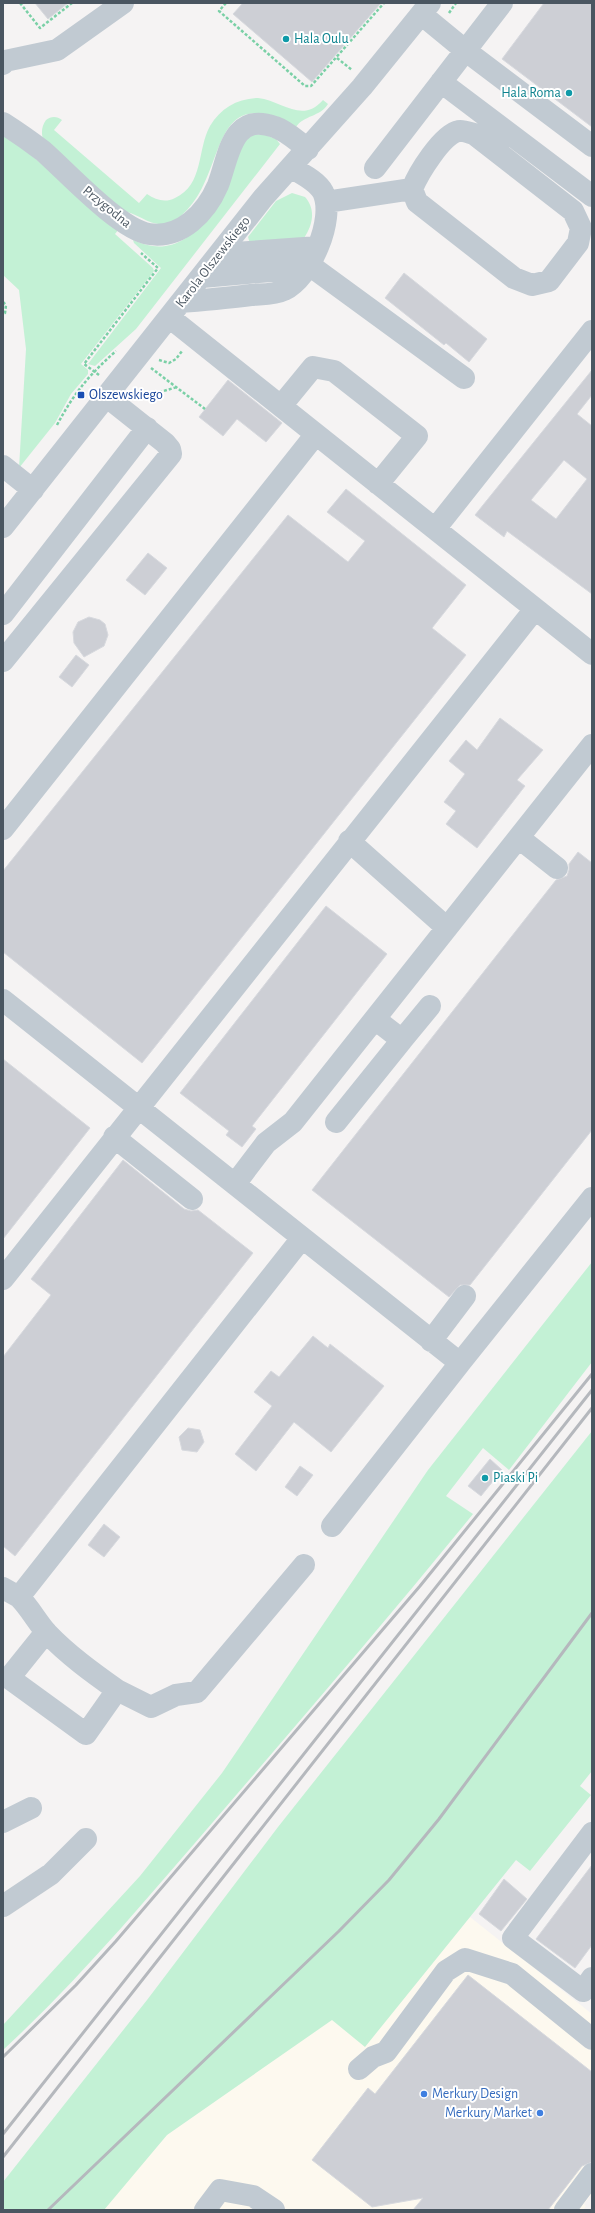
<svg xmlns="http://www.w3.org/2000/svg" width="595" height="2213" font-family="'Alegreya Sans',sans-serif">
<rect width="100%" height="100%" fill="#f5f3f3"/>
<!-- commercial -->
<path fill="#fdf9ef" d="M470 1917 592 2014V2194L584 2204 586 2206 583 2210 103 2209 167 2135 332 2019 365 2046Z"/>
<!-- green -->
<path fill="#c3f1d5" d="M258 98C283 101 302 124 323 100L328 104C320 117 304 115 296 127 210 79 227 169 187 210 182 215 174 223 167 224 149 227 138 212 121 211L44 142C41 134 41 127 46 120 51 116 57 116 62 120L54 130 139 203 147 194C156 200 165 203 175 198 204 185 197 149 210 126 221 108 237 99 258 98Z
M3 134 13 140 119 229 115 234 153 268 154 271 81 364 88 370V374L71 394 55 423 19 468 26 349 19 290 3 275Z
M263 134 276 139 280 144 136 329 95 366 88 364 161 268 134 243 133 240C152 249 169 249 186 238L239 148 251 135Z
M292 193 305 197C316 209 313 225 304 238L250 244 248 237 276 201Z
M592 1262V1362L509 1470 483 1448 446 1496 473 1514C390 1616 304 1716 219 1815 149 1896 81 1978 3 2050V2025L140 1876 222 1773 428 1470Z
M592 1431V1771L580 1786 591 1795 530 1871 516 1860 365 2047 332 2020 167 2135 104 2210H3V2182L147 2000 278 1827Z"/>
<!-- building -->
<path fill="#cdcfd5" stroke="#d7d9de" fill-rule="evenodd" d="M35 3H68L48 19Z
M243 3H381L312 82 233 14Z
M544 3H592V127L502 59Z
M404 273 487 339 469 362 446 343 444 345 385 298Z
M592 370V395L577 414 592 426V594L507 531 504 537 475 515ZM564 460 587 479 556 519 531 500Z
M228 380 282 423 266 442 237 419 223 436 199 417Z
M346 489 466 585 432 628 466 655 142 1063 3 952V871L288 515 348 562 365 541 327 512Z
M148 553 167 568 145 595 126 580Z
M89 617 100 620 105 624 108 635 104 646 84 657 74 643 73 632 78 622Z
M76 655 89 665 72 687 59 677Z
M500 718 543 750 517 780 525 786 477 848 446 824 456 811 444 802 465 774 449 761 466 740 477 750Z
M578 852 592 863V1130L470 1285H460L449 1297 312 1190 556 880 567 876 569 870V864Z
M326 906 387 954 252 1126 256 1129 242 1147 226 1135 229 1131 180 1093Z
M3 1059 90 1128 3 1239Z
M123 1160 184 1209 191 1211 198 1210 253 1253 15 1556 3 1546V1357L51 1295 31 1279Z
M313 1336 328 1348 330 1344 384 1386 331 1452 294 1422 256 1471 235 1454 272 1406 254 1392 271 1371 279 1377Z
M188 1428 200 1430 204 1442 197 1452 182 1450 179 1437Z
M490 1459 502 1470 481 1496 468 1486Z
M300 1466 313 1475 297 1496 285 1487Z
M104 1524 120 1537 104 1557 88 1545Z
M592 1865V1945L575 1968 536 1939Z
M504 1879 527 1899 501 1931 479 1914Z
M468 1975 592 2072V2162L582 2166 548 2210H413L423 2198 372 2207 312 2160 368 2088 375 2094Z"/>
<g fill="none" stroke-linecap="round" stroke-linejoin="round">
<!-- path -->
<path stroke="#7ad0a6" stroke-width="2.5" stroke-dasharray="3 2" stroke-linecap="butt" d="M20 3 40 28 72 3
M226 3 219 11 305 86H311L384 3
M449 13 456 3
M337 58 352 70
M3 302 6 305 5 313 3 314
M159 360 169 363 176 359 182 351
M151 368 205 409
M99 375 84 364 158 268 141 253
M140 398 177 387
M57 425C74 393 89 375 116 351"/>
<!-- minor -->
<path stroke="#c1cad2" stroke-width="22" d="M421 14 466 51 592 146
M3 64 5 61 57 50 123 3
M441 82 592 196
M3 123C17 132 30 141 43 151 68 173 119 229 149 234 181 239 206 213 218 185 229 157 231 111 275 127 287 131 298 142 308 149
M375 168 502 3
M326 202 412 189 417 202 514 278 532 285 549 281 578 243 581 228 573 211 474 134C470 133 463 130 459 131 442 134 418 174 412 189
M220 254 318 247
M308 264 464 378
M202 277 305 268
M181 302C204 300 228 298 251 295 261 294 274 295 284 290 310 278 336 219 323 192 317 181 302 174 292 168
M169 317 592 654
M281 406 313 367 334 371 417 436 378 484
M3 466 33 490
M3 527 263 198 362 87 430 3
M435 529 592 331
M3 614 147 428
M3 661 171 454 170 449 165 443 107 397
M3 829 316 434
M519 838 557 868
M349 841 447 928
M3 1000 460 1363 592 1198
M402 1040 430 1006
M336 1122 402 1040 375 1019
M114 1137 192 1199
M235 1184 266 1143 293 1122 592 745
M3 1279 535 609
M431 1341 465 1296
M332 1526 460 1363
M3 1588 19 1597 302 1238
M19 1597C30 1608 37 1622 47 1633 68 1655 93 1673 117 1690L86 1734 9 1678 46 1632
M117 1690 151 1707 176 1695 197 1692 304 1565
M3 1822 31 1808
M592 1833 513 1938 583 1991 592 1978
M3 1906 51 1874 86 1839
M359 2069 373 2057 386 2052 446 1971 465 1959 512 1974 592 2039
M205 2210 220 2190 253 2196 274 2210
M565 2210 592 2174"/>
<!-- rail -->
<path stroke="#b5b8bd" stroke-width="3" d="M3 2057 76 1985 116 1941 420 1586 592 1374
M3 2134 592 1390
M3 2157 592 1408
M48 2210 339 1931 389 1880 439 1819 592 1613"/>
</g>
<!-- markers -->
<g fill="#0f9aa8" stroke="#fff" stroke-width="1.5">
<circle cx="286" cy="39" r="4"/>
<circle cx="569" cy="93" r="4"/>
<circle cx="485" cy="1478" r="4"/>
</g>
<rect fill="#1a4fb4" stroke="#fff" stroke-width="1.5" x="77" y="391" width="8" height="8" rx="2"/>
<g fill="#3f7fe0" stroke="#fff" stroke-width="1.5">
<circle cx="424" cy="2094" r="4"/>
<circle cx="540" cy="2113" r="4"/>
</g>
<g text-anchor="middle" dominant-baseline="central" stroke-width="4" stroke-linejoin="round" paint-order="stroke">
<!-- culture labels -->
<g font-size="14" fill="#0d838f" stroke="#fff" text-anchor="start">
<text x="294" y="39">Hala Oulu</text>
<text x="561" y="93" text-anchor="end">Hala Roma</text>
<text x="493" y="1478">Piaski Pi</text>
</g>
<!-- street labels -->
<g font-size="14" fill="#4a5661" stroke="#fff">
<text transform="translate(107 207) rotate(39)">Przygodna</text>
<text transform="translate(213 262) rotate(-52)">Karola Olszewskiego</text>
</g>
<!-- transit labels -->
<g font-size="14" fill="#164399" stroke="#fff" text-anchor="start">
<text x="89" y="395">Olszewskiego</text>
</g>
<!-- shop labels -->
<g font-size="14" fill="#366cbe" stroke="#fff" text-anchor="start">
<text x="432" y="2094">Merkury Design</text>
<text x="532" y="2113" text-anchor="end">Merkury Market</text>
</g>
</g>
<!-- border -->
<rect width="595" height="2213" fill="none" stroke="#4a5661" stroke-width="8"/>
</svg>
